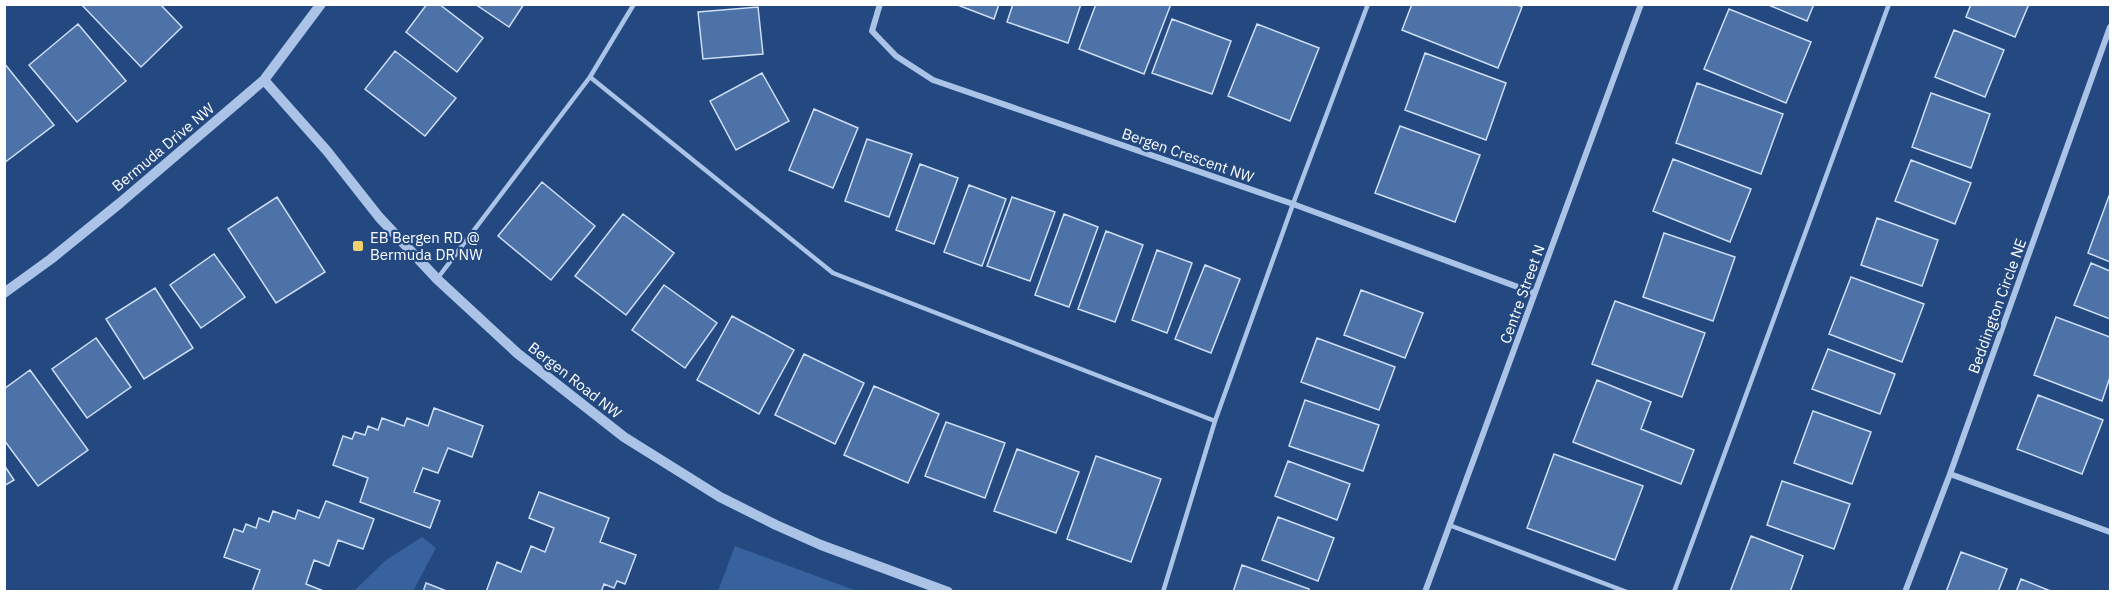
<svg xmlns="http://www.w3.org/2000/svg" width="2115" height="596" font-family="'IBM Plex Sans',sans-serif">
<rect width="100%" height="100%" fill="#244980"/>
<!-- green -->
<path fill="#38629d" d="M422 537 436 548 413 591H354L386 560Z
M735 546 857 591H718Z"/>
<!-- building -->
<path fill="#4c72a8" stroke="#cedef5" stroke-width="1.5" d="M81 4H160L182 27 141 67Z
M427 4H439L483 38 457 72 406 32Z
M475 4H524L509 27Z
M955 4H999L994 19Z
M1013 4H1081L1068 43 1007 22Z
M1096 4H1171L1144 74 1079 49Z
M1412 4H1515L1522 7 1498 68 1402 30Z
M1766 4H1814L1807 21Z
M1971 4H2029L2015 37 1966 17Z
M758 7 763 54 703 59 698 12Z
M1729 9 1811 42 1786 103 1704 69Z
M1172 19 1231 41 1212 94 1152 73Z
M78 24 126 81 77 122 29 65Z
M1257 24 1319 48 1290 121 1228 96Z
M1954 30 2004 50 1985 97 1935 77Z
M395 51 456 98 425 136 365 89Z
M1425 53 1506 83 1486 140 1405 110Z
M4 63 54 125 4 163Z
M762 73 789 121 736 150 710 101Z
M1697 83 1783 114 1761 174 1676 143Z
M1931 93 1990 114 1971 168 1912 147Z
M814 109 858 128 833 188 789 170Z
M1400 126 1480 155 1455 222 1375 193Z
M867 139 912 154 889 217 845 201Z
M1673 159 1751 189 1730 242 1653 211Z
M1911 160 1971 183 1955 224 1895 201Z
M920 164 958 178 934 244 896 230Z
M542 182 595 226 551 280 498 236Z
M969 185 1006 199 982 266 944 252Z
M2109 196 2110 197V262L2088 253Z
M277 197 325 272 276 303 228 229Z
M1012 197 1055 212 1030 281 987 266Z
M623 214 674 253 626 315 575 276Z
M1064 214 1098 227 1069 307 1035 295Z
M1877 218 1938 240 1922 286 1861 265Z
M1106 231 1143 245 1115 322 1078 309Z
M1664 233 1735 257 1713 321 1643 297Z
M1157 250 1192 263 1167 333 1132 320Z
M214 254 245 297 201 328 170 285Z
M2091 263 2110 271V319L2074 305Z
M1205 265 1240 279 1211 353 1175 339Z
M1851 277 1924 304 1902 362 1829 334Z
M664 285 717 323 685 368 632 330Z
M155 288 193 348 144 379 106 319Z
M1361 290 1423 313 1405 358 1344 335Z
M1615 301 1705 333 1682 397 1592 364Z
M732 316 794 350 759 414 697 380Z
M2056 317 2110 337V377L2102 401 2034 375Z
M96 338 131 387 87 418 52 369Z
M1317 338 1395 367 1379 410 1301 382Z
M1828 349 1895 374 1880 414 1812 389Z
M804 354 864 383 835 444 775 415Z
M30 370 88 450 38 486 4 440V389Z
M1597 380 1651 402 1641 429 1694 450 1681 484 1573 442Z
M874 386 939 414 908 483 844 455Z
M2038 395 2103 420 2082 474 2017 449Z
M1305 400 1379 425 1363 471 1289 446Z
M434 408 483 426 472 457 448 448 438 473 423 468 414 492 440 501 430 528 360 502 368 478 333 465 343 436 352 439 355 432 365 435 368 426 378 430 382 418 404 426 407 418 428 426Z
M1813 411 1871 432 1852 484 1794 463Z
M946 422 1005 443 985 498 925 476Z
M1017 449 1079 472 1056 533 994 511Z
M1554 454 1643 486 1615 560 1527 528Z
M1096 456 1161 479 1131 562 1067 539Z
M1288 461 1350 484 1337 520 1275 496Z
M4 465 14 480 4 486Z
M1782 481 1850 504 1834 549 1767 525Z
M539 492 609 518 600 542 636 555 625 584 617 581 614 588 604 584 601 592H486L497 562 521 572 531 546 545 552 554 528 529 518Z
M326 501 374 519 363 549 338 540 329 566 314 560 306 584 326 592H252L260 570 224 557 234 529 243 532 246 524 256 528 259 518 269 522 273 511 295 519 298 510 319 518Z
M1278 517 1334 538 1318 581 1262 560Z
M1751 536 1803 556 1790 592H1730Z
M1961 552 2007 569 1998 592H1946Z
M1242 565 1309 589 1308 592H1233Z
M2021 579 2053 592H2016Z
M426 583 449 592H423Z"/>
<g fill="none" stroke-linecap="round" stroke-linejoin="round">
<!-- service -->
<path stroke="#aac3e6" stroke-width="4.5" d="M590 77 833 273 1215 421
M437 279 590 77 634 4
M1449 525 1627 592
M1163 592 1215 421 1293 204 1368 4
M1674 592 1889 4"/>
<!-- minor -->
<path stroke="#aac3e6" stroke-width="6" d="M880 4 872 31 896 56 933 80 1293 204 1534 293
M1950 474 2110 532
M1425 592 1641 4
M1905 592 1950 474 2110 27"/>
<!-- tertiary -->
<path stroke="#aac3e6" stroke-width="10" d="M264 80 327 151 379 217 437 279 517 353 624 437 720 497 776 525 821 545 948 592
M4 293 51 259 120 203 264 80 321 4"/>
</g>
<!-- markers -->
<rect fill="#f1d06e" stroke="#244980" stroke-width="2" x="352" y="240" width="12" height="12" rx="3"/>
<g text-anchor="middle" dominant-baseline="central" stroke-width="4.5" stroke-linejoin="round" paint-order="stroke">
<!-- street labels -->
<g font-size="15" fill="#fff" stroke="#244980">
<text transform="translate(163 147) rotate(-40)">Bermuda Drive NW</text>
<text transform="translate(1188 155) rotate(19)">Bergen Crescent NW</text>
<text transform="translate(1522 294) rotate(-70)">Centre Street N</text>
<text transform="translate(1997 306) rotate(-70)">Beddington Circle NE</text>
<text transform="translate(575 380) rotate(38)">Bergen Road NW</text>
</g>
<!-- poi labels -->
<g font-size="15" fill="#fff" stroke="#244980" text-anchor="start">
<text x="370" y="237">EB Bergen RD @<tspan x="370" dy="17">Bermuda DR NW</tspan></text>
</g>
</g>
<!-- border -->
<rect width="2115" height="596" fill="none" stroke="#ffffff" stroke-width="12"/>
</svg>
